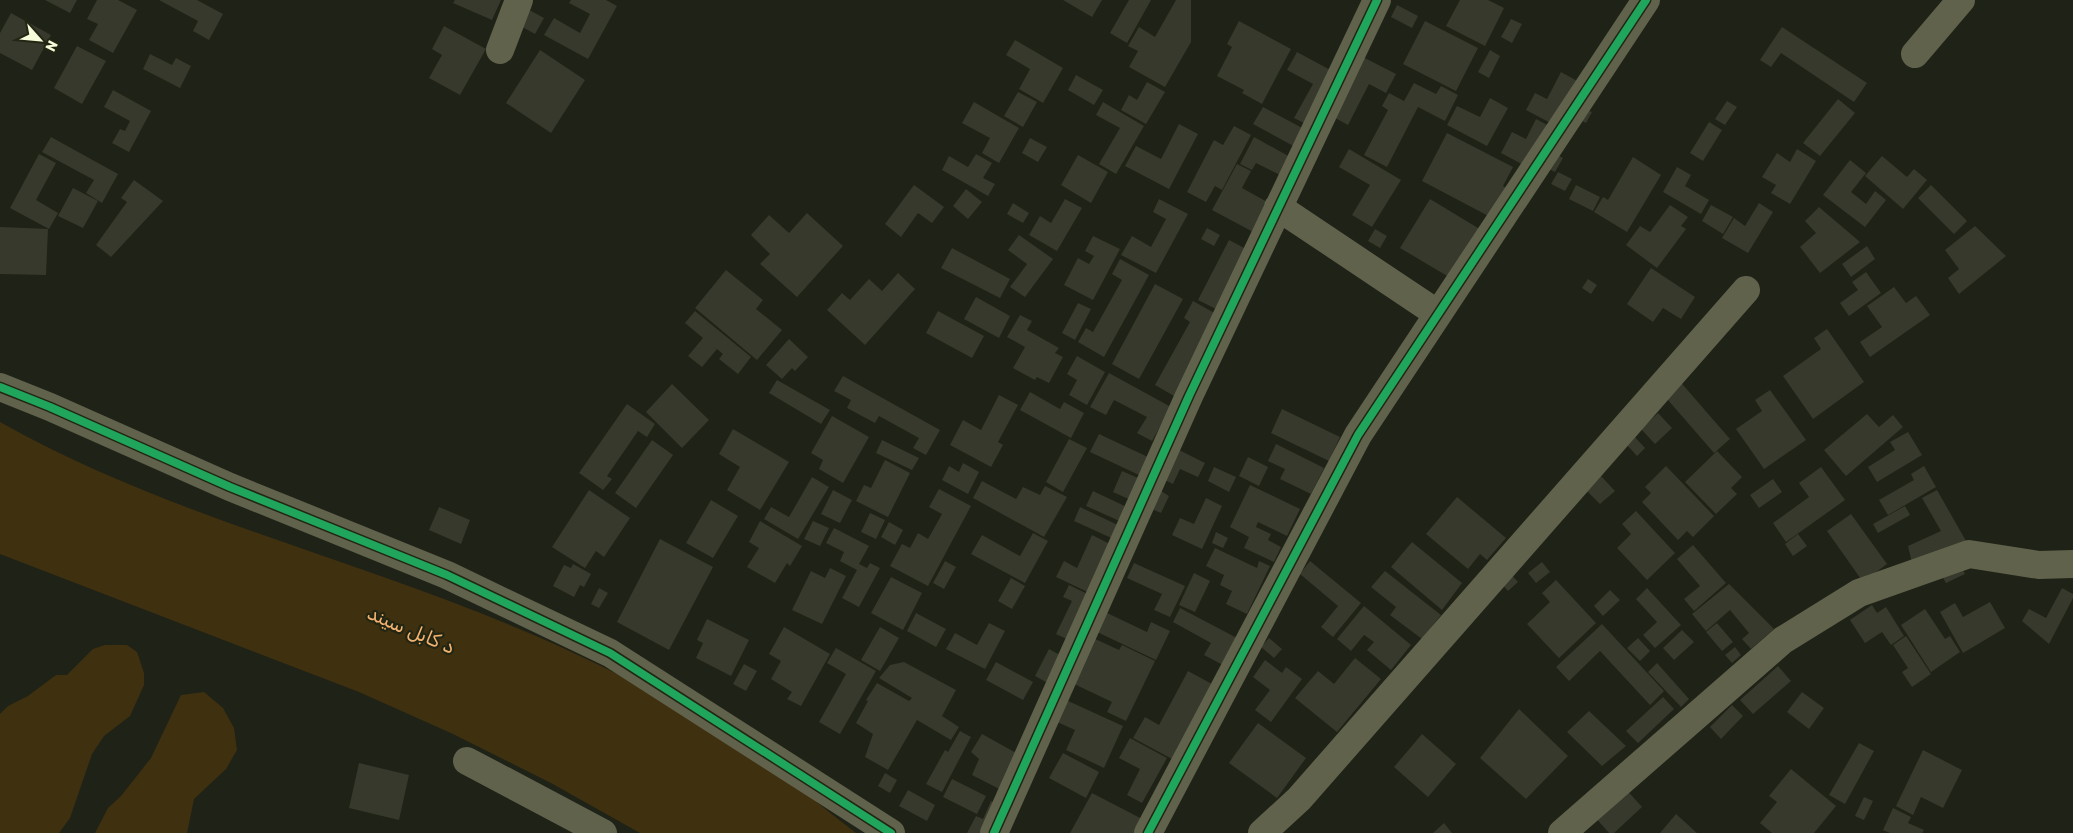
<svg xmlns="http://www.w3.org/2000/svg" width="2073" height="833" font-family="Rubik,Cairo,sans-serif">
<rect width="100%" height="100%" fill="#1f2216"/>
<!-- water -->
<path fill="#3f3010" d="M0 422C161 513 346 556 517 628 603 664 689 708 765 762 796 785 826 810 856 833H640L551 783 453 734 359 692 0 554Z
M105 645H127L137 652 144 673V685L130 716 104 736 92 754 70 818 59 833H0V714L8 706 28 696 56 675H67L93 649Z
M204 692 223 708 234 728 237 750 226 769 194 799 187 833H95L108 808 121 796 151 758 181 695Z"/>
<!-- building -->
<path fill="#36392b" d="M45 0H77L70 13Z
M97 0H118L137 10 113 53 89 40 98 24 87 19Z
M159 0H197L223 14 209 40 193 31 198 21Z
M455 0H501L492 20 453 3Z
M571 0H606L617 6 588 59 544 35 554 18 580 33 590 14 569 3Z
M1063 0H1102L1092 17Z
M1129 0H1151L1127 43 1110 33Z
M1176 0H1191V42L1165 87 1129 67 1138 51 1128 46 1139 27 1155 37Z
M1460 0H1488L1504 8 1485 46 1446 26Z
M1397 5 1418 16 1412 28 1391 17Z
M522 6 544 18 535 34 513 22Z
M11 13 51 35 32 70 0 53V33Z
M1511 19 1522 24 1512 43 1501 37Z
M1239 21 1291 49 1262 104 1242 93 1244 90 1217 76 1232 47 1227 44Z
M1425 21 1478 48 1456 91 1403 64Z
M444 26 486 49 460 95 429 78 442 55 432 49Z
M1782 27 1867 83 1854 102 1781 53 1771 67 1760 60Z
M1015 40 1063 68 1043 103 1019 89 1030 69 1006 55Z
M77 46 106 61 82 104 54 88Z
M540 50 585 80 551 133 506 103Z
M1490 50 1500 56 1489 78 1478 72Z
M1297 52 1336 73 1308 125 1294 118 1313 84 1287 70Z
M150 54 172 65 176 58 191 66 180 88 143 69Z
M1359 55 1396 74 1386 93 1369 84 1348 125 1328 114Z
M1561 72 1581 83 1558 127 1526 110 1535 93 1547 99Z
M1076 75 1103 90 1094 105 1068 90Z
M1147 82 1165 92 1146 124 1121 110 1129 95 1137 100Z
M1414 83 1436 94 1441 86 1458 95 1445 121 1418 107 1387 167 1364 155 1388 110 1382 106 1389 93 1404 101Z
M113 90 151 111 129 152 112 143 120 129 125 131 130 121 104 107Z
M1018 92 1037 102 1023 127 1004 116Z
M1490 98 1508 108 1487 146 1447 125 1457 106 1480 117Z
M1838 99 1855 113 1820 156 1803 143Z
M1727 101 1737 107 1725 125 1715 119Z
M974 102 1019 128 999 163 982 153 990 138 962 123Z
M1103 102 1144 126 1116 174 1099 164 1120 128 1096 115Z
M1263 107 1306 130 1297 148 1253 124Z
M1580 107 1592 112 1586 123 1574 117Z
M1536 119 1553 128 1531 169 1501 153 1512 132 1526 139Z
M1709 122 1722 130 1703 161 1690 153Z
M1179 124 1198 134 1169 189 1125 166 1136 146 1161 159Z
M1234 126 1251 135 1222 190 1215 186 1206 202 1187 192 1214 140 1223 145Z
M1447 133 1513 167 1503 186 1511 191 1496 220 1422 181Z
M51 137 118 174 102 203 86 193 94 180 42 152Z
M1254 137 1292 158 1282 176 1256 163 1252 170 1240 164Z
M1030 138 1047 147 1038 162 1022 153Z
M1349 149 1401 180 1372 227 1352 215 1370 185 1339 167Z
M1797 149 1816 161 1790 204 1771 193 1776 185 1762 177 1777 153 1790 162Z
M1552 152 1563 158 1555 172 1545 167Z
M39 154 56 163 36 200 58 213 49 229 10 208Z
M976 154 992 163 983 178 995 184 988 196 942 170 949 156 968 167Z
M1078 155 1108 172 1091 203 1061 185Z
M1882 156 1907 177 1914 169 1927 180 1903 209 1865 176Z
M1633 157 1661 175 1627 232 1594 212 1603 197 1608 200Z
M1850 160 1866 173 1851 192 1866 204 1875 191 1886 200 1865 227 1823 195Z
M1237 164 1251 171 1242 188 1271 204 1255 233 1212 210Z
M1677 167 1691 175 1685 186 1709 200 1701 214 1663 192Z
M1558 172 1572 179 1565 191 1551 184Z
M134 180 163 201 111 257 96 245 127 202 121 198Z
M914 185 944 207 932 223 918 213 901 237 885 224Z
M1576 185 1600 197 1593 211 1569 199Z
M1931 185 1967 221 1954 234 1918 198Z
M73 188 98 201 83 228 58 216Z
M966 189 982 202 968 219 953 206Z
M1065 199 1082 208 1057 251 1029 235 1040 216 1051 223Z
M1159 199 1188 214 1156 273 1121 255 1132 236 1151 247 1166 219 1153 212Z
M1430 199 1483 231 1454 280 1400 248Z
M1013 203 1029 213 1023 223 1007 214Z
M1759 203 1773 212 1748 253 1722 238 1734 218 1745 226Z
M1670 205 1688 217 1681 226 1686 229 1657 268 1626 245 1640 226 1650 232Z
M1711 205 1733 217 1723 234 1702 221Z
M1819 207 1860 242 1820 273 1800 247 1816 233 1805 221Z
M807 213 843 246 797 297 760 264 770 254 751 235 769 215 789 233Z
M1975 226 2006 256 1959 294 1948 278 1959 269 1945 250Z
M0 227 48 229 46 275 0 274Z
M1207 228 1220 235 1214 246 1201 239Z
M1375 229 1387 236 1380 248 1368 241Z
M1019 235 1053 259 1025 297 1010 287 1027 264 1008 250Z
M1093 236 1120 249 1093 300 1064 285 1078 258 1089 264 1094 256 1085 251Z
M1229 240 1248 250 1216 309 1198 300Z
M1867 246 1875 259 1851 277 1842 264Z
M952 248 1010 279 1000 298 941 268Z
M1120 259 1149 275 1104 357 1078 342 1086 328 1093 332 1122 280 1112 274Z
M1651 268 1695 297 1681 319 1663 308 1653 322 1627 304Z
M726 270 763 300 756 309 782 330 757 360 695 308Z
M1866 272 1881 293 1849 316 1840 303 1858 290 1852 282Z
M898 273 915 289 865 345 827 310 842 293 850 300 869 279 882 291Z
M1588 279 1597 285 1591 294 1582 288Z
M1155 284 1183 299 1139 379 1112 364Z
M1894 287 1906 303 1916 296 1930 315 1870 357 1860 342 1882 327 1867 306Z
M976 297 1010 316 999 338 964 319Z
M1193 301 1218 315 1174 396 1155 385 1190 322 1184 318Z
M1078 303 1091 309 1075 340 1062 333Z
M695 311 751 357 738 374 719 359 723 354 717 349 702 367 688 356 703 338 685 323Z
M938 311 984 336 972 358 926 333Z
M1020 315 1032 321 1027 330 1059 348 1055 353 1063 357 1049 383 1037 377 1035 380 1013 368 1025 347 1007 337Z
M1827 329 1864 382 1813 419 1783 376 1821 349 1814 338Z
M789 339 808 357 795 371 792 368 782 379 766 365Z
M1077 356 1105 372 1087 405 1069 395 1077 380 1067 374Z
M1109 373 1171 407 1152 441 1137 433 1147 417 1114 400 1106 415 1090 407Z
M843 376 940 430 926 455 913 448 919 438 879 416 875 423 847 408 851 400 834 391Z
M1677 378 1730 439 1714 453 1661 392Z
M777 380 830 410 821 424 769 393Z
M672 384 709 420 682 448 646 412Z
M1770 390 1806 440 1764 469 1736 429 1762 411 1755 400Z
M1030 392 1060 409 1064 402 1084 413 1071 438 1020 410Z
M999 395 1018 405 998 442 1003 445 991 467 950 445 963 420 981 430Z
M627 404 655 424 647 437 638 431 607 476 612 479 603 490 579 473Z
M1282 409 1340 437 1329 461 1271 433Z
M1658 413 1672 428 1655 444 1641 429Z
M1867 414 1879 427 1893 415 1903 427 1846 476 1824 450Z
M832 416 869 437 843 483 819 469 823 460 811 453Z
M733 429 789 462 760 510 727 490 740 467 719 454Z
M1908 432 1922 455 1877 482 1868 467 1895 450 1890 442Z
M1099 434 1148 457 1139 475 1090 452Z
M1633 435 1645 448 1637 456 1625 443Z
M1069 439 1087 448 1063 492 1046 482Z
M652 440 673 455 636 508 615 493Z
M882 440 919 458 912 470 876 453Z
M1276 444 1324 468 1311 494 1280 479 1285 469 1268 461Z
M1171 446 1205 463 1198 477 1180 469 1173 484 1157 476Z
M1717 451 1742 477 1731 488 1737 494 1716 514 1685 482Z
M1248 457 1268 467 1259 486 1239 476Z
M885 460 910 473 888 517 856 501 864 485 871 488Z
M963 463 979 472 968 494 942 480 949 466 959 472Z
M1666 466 1714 516 1693 537 1687 531 1678 540 1642 502 1651 493 1645 487Z
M1924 466 1936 487 1888 515 1879 500 1914 480 1911 474Z
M1214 467 1236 477 1229 492 1208 481Z
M1821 467 1845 500 1786 542 1773 523 1809 497 1799 483Z
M1122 471 1145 481 1135 502 1113 492Z
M1600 475 1615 491 1600 504 1585 489Z
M812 477 829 487 798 539 764 519 771 507 789 517Z
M1773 479 1782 492 1759 508 1750 495Z
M982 481 1016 499 1023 487 1040 495 1045 486 1067 497 1044 537 973 498Z
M1250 485 1300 509 1287 536 1258 522 1256 527 1271 534 1268 540 1281 547 1274 562 1244 548 1249 537 1230 527Z
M939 489 971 506 928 586 890 566 902 544 910 548 918 533 928 539 942 514 929 507Z
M589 490 630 518 604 557 596 551 585 568 552 547Z
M833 490 852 500 840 523 821 514Z
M1937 490 1966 541 1912 563 1908 546 1941 531 1922 498Z
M1093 491 1131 509 1124 523 1086 506Z
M1161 491 1169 496 1161 513 1152 509Z
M1457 497 1506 538 1487 560 1480 554 1468 569 1426 534Z
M1206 498 1222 506 1202 549 1172 535 1180 518 1194 524Z
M711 500 738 516 713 558 686 543Z
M1905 506 1910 515 1878 533 1873 524Z
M439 507 470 520 461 544 429 530Z
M1080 507 1124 528 1118 541 1074 521Z
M1636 511 1675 553 1647 580 1617 548 1631 534 1622 524Z
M870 513 885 520 876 539 861 532Z
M1851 514 1887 564 1863 582 1827 531Z
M760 521 802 546 790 566 787 563 775 583 747 567 759 548 749 542Z
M813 521 829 528 820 546 804 539Z
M889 522 903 530 895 545 881 537Z
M834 528 869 546 859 564 867 568 870 563 880 568 859 607 842 598 857 570 840 561 844 552 826 543Z
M1216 532 1228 538 1223 548 1212 543Z
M1033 533 1048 541 1025 583 971 554 982 535 1020 556Z
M1798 534 1807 546 1793 556 1785 544Z
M1092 535 1116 547 1094 595 1056 577 1064 561 1077 568Z
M660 539 713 567 669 650 617 622Z
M1412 542 1462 583 1442 610 1391 567Z
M1693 545 1726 583 1694 611 1684 599 1700 586 1677 559Z
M1215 548 1257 568 1259 561 1270 566 1247 614 1226 604 1232 591 1220 585 1224 575 1206 566Z
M945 561 956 567 944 589 933 583Z
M1310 561 1361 603 1333 637 1321 627 1338 606 1300 574Z
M1542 562 1550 572 1536 583 1528 573Z
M1134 563 1185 586 1170 617 1154 610 1162 594 1127 578Z
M573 564 591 574 584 587 580 585 574 597 553 586 564 565 571 568Z
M1961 566 1965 574 1946 583 1942 576Z
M830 568 846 576 822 624 792 610 811 571 825 578Z
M1385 571 1441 615 1422 639 1390 615 1396 607 1371 587Z
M1509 572 1518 582 1508 591 1499 581Z
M1194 573 1210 581 1195 612 1179 605Z
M891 577 922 593 903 630 871 613Z
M1011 578 1025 586 1012 609 998 601Z
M1556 580 1596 623 1559 658 1527 624 1550 602 1542 593Z
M1729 584 1774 629 1751 649 1742 639 1749 633 1730 610 1706 631 1692 614Z
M1069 585 1096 598 1075 643 1056 634 1072 601 1063 597Z
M599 588 608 593 599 608 591 604Z
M1647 588 1681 625 1655 648 1643 635 1657 622 1636 599Z
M2062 588 2073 594V598L2049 644 2022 621 2029 609 2046 618Z
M1610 590 1620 600 1603 616 1594 606Z
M1990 602 2005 628 1963 653 1940 612 1955 603 1963 617Z
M1872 605 1877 613 1886 607 1904 636 1891 645 1882 632 1865 643 1850 620Z
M1364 606 1411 645 1391 670 1367 650 1374 642 1364 635 1351 651 1337 639Z
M1180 608 1237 638 1223 665 1204 655 1211 643 1173 622Z
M1925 609 1945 639 1950 636 1960 652 1931 672 1901 625Z
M1105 612 1147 632 1151 622 1170 631 1156 660 1095 631Z
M916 613 946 629 936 647 907 631Z
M707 619 749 640 731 676 696 658 703 643 697 640Z
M989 623 1005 631 985 669 946 649 955 633 977 645Z
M1717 623 1733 642 1722 651 1706 632Z
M1602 624 1664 691 1650 705 1600 651 1569 681 1556 667Z
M784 627 830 654 801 706 787 699 792 692 771 679 781 661 769 654Z
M880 627 899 638 880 671 861 660Z
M1682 630 1694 642 1674 660 1663 648Z
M1906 636 1931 674 1912 687 1902 672 1908 668 1893 645Z
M1093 638 1119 650 1122 645 1155 661 1126 721 1107 712 1112 702 1072 683Z
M1269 638 1282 649 1274 658 1261 647Z
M1638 638 1650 651 1640 661 1627 648Z
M1735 647 1741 655 1732 663 1725 655Z
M836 648 876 671 840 734 819 722 846 674 827 663Z
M1049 649 1069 660 1055 687 1035 676Z
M1355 658 1381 679 1337 732 1295 698 1318 671 1334 684Z
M1265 660 1282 673 1286 667 1302 679 1271 722 1255 710 1270 690 1253 677Z
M904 662 956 690 942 716 959 727 951 740 917 720 888 770 865 757 873 734 856 723 868 701 866 700 877 683 909 701 912 698 879 678 890 665Z
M996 662 1033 682 1023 700 986 680Z
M1657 663 1689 699 1681 707 1648 672Z
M744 664 757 671 746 691 733 684Z
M1778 666 1791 681 1753 714 1740 700Z
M1188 671 1212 684 1172 759 1133 738 1145 717 1159 725Z
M1802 692 1824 708 1809 729 1787 712Z
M1663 697 1674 709 1638 743 1626 731Z
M1066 700 1123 726 1104 768 1066 750 1075 730 1055 721Z
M1732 705 1743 716 1721 739 1710 727Z
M1519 709 1568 756 1526 799 1480 758Z
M1589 711 1626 746 1602 766 1567 732Z
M1258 723 1306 758 1277 798 1229 763Z
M960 731 971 737 942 792 926 784 945 750 948 752Z
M982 734 1025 758 1007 793 972 775 979 759 971 752Z
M1422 734 1456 764 1428 797 1394 767Z
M1130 738 1167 758 1142 803 1127 795 1140 769 1119 758Z
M1859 743 1874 751 1845 804 1829 795Z
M1923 750 1962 770 1943 808 1921 797 1913 815 1896 806Z
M1063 753 1099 772 1086 798 1049 778Z
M359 763 409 775 399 820 349 808Z
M1791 769 1836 806 1814 833H1772L1760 823 1777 802 1769 796Z
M885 773 897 780 890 793 878 786Z
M952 779 986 796 977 814 943 797Z
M1625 788 1642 807 1614 833H1609L1594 816Z
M908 790 935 805 927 821 899 806Z
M1092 793 1146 821 1139 833H1070Z
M1864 797 1873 801 1864 820 1855 816Z
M991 801 1000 806 987 833H967L976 816 983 819Z
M1893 808 1911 817 1908 823 1924 830 1922 833H1890L1883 830Z
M1676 814 1697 833H1660Z
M1444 823 1452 833H1433Z"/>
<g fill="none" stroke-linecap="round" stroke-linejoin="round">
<!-- minor -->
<path stroke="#60624c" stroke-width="28" d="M500 50 519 0
M1915 54 1961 0
M1278 207 1438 314
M0 387 50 407 230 487 447 575 610 653 891 833
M467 761 603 833
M994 833 1189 396 1377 0
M1148 833 1358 435 1646 0
M1262 833 1299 799 1746 290
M1562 833 1783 640 1859 593 1969 554 2039 565 2073 564"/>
<!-- cycleway casing -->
<g stroke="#222612" stroke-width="11">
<path id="cycleway" d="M0 387 50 407 230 487 447 575 610 653 891 833
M994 833 1189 396 1377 0
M1148 833 1358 435 1646 0"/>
</g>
<!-- cycleway -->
<use href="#cycleway" stroke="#20a55d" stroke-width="8"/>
</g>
<g text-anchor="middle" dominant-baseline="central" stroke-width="4.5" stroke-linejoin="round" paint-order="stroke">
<!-- water labels -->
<g font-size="19" font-style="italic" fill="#f4b270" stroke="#222612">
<text transform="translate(411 630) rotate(23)">د کابل سيند</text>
</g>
</g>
<!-- north arrow -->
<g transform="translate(40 40) rotate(117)" stroke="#222612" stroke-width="4" paint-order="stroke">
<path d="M0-4L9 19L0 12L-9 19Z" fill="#f7fcda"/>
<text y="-8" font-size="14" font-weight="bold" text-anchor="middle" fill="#f7fcda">N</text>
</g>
</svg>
